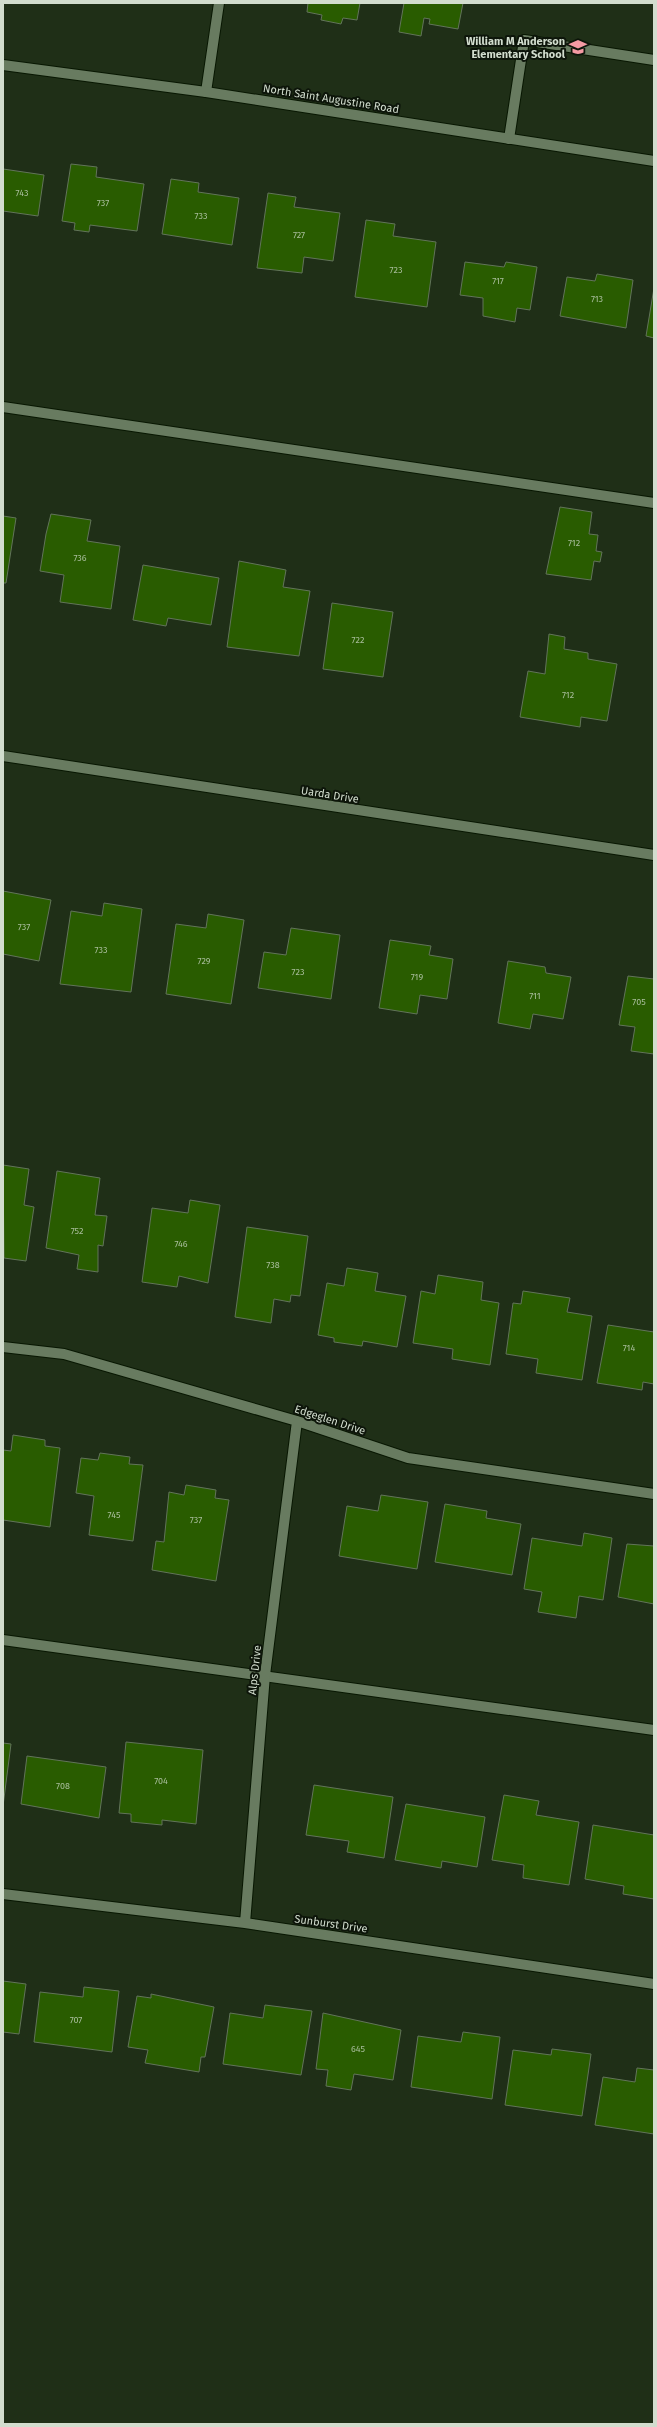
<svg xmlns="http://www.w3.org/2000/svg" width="657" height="2427" font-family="'Fira Sans',sans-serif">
<rect width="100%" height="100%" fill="#1f2f17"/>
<!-- building -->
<path fill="#295c00" stroke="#62745a" d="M308 3H360L357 20 343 18 341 24 321 20 322 15 307 12Z
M404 3H463L458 29 429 24 430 19 424 18 421 36 399 32Z
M71 164 97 167 96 177 144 184 137 231 90 225 89 232 74 230 75 223 62 221Z
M3 169 44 175 38 216 3 211Z
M171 179 199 183 198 192 239 198 232 245 162 234Z
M268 193 296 197 294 207 340 213 333 261 304 257 302 273 257 268Z
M366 220 395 224 393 236 436 242 427 307 355 297Z
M465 262 504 267 506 262 537 267 530 310 517 308 515 322 483 316V298L460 295Z
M597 274 633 280 626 328 560 316 567 277 595 281Z
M654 288V338L646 336Z
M560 507 592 512 589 534 598 535 596 551 602 552 600 562 594 561 591 580 546 574Z
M51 514 91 520 87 541 120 546 111 609 60 602 64 575 40 571 46 534Z
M3 516 16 518 6 583H3Z
M239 561 286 570 283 587 310 591 299 656 227 647Z
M143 565 219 578 211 625 168 618 166 626 133 620Z
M332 603 393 612 383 677 323 669Z
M549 634 565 637 564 649 588 653V659L617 664 607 721 581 717 580 727 520 717 528 671 545 674Z
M3 891 51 900 39 961 3 954Z
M104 903 142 909 131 992 60 984 71 911 102 916Z
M208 914 244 920 231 1004 166 994 176 924 206 928Z
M291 928 340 935 331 999 258 988 264 952 286 955Z
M390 940 431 946 429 955 453 959 447 999 420 995 417 1014 379 1008Z
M508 961 545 967 546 973 571 977 563 1019 533 1014 530 1029 498 1023Z
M628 976 654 979V1054L631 1051 635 1027 619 1025Z
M3 1165 29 1169 24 1205 34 1207 26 1261 4 1258Z
M57 1171 100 1178 95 1215 107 1216 103 1246 98 1245V1272L77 1269 79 1255 46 1248Z
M190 1200 220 1205 208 1283 179 1276 177 1287 142 1282 152 1208 188 1213Z
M247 1227 308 1236 300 1296 291 1295 290 1302 274 1299 271 1323 235 1317Z
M347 1268 378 1273 375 1291 406 1296 397 1347 363 1341 362 1346 334 1342V1338L318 1335 327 1283 344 1286Z
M438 1275 483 1282 481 1300 499 1303 490 1365 452 1359 453 1349 413 1343 421 1291 435 1294Z
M523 1291 570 1298 567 1312 592 1316 582 1380 536 1373 538 1359 506 1354 513 1303 521 1304Z
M608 1325 654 1332V1384L643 1382 642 1390 597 1383Z
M13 1435 45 1440V1446L60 1448 50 1527 3 1520V1450L11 1451Z
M100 1453 130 1457 129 1464 143 1465 133 1541 89 1535 94 1496 76 1493 81 1458 98 1460Z
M186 1485 216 1490 215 1498 229 1500 216 1581 152 1570 156 1541 164 1542 169 1492 184 1495Z
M381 1495 428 1502 417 1569 339 1556 347 1506 378 1511Z
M445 1504 487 1511 486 1518 521 1524 512 1575 435 1562Z
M584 1533 612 1538 603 1600 579 1596 576 1618 538 1612 542 1592 524 1589 532 1538 582 1546Z
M627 1544 654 1546V1604L618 1597Z
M126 1742 203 1750 196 1824 162 1820V1825L131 1822V1814L119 1813Z
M3 1743 11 1744 3 1806Z
M27 1756 106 1767 99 1818 21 1804Z
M314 1785 393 1797 384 1858 347 1852 349 1841 306 1835Z
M504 1795 539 1801 536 1815 579 1822 569 1885 523 1878 524 1865 492 1860Z
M406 1804 485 1817 477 1867 442 1861 441 1868 395 1860Z
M593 1825 654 1835V1899L623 1894 624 1886 585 1879Z
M3 1981 26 1984 19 2034 3 2032Z
M84 1987 119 1991 112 2052 34 2042 40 1992 83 1997Z
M151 1994 214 2007 205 2057H201L199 2072 145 2063 148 2050 128 2047 137 1996 151 1998Z
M265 2005 312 2011 301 2075 223 2064 230 2013 263 2018Z
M323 2013 401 2030 393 2080 354 2074 351 2090 326 2086 328 2070 316 2069Z
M463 2032 500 2037 492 2099 411 2087 418 2036 461 2042Z
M552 2049 591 2054 582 2116 505 2105 513 2050 551 2055Z
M637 2068 654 2070V2134L595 2125 603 2077 635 2082Z"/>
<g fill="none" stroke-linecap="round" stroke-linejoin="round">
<!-- service casing -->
<g stroke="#081702" stroke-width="12">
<path id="service" d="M509 139 524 40 654 60
M3 407 654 503
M3 1640 654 1730"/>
</g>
<!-- minor casing -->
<g stroke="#081702" stroke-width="12">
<path id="minor" d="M206 92 219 3
M3 756 654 855
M3 1347 64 1354 297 1421 408 1458 654 1494
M3 1894 245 1923 654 1984
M245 1923 265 1675 297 1421"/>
</g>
<!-- tertiary casing -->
<g stroke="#081702" stroke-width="12">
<path id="tertiary" d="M3 65 206 92 654 161"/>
</g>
<!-- service -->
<use href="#service" stroke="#687b60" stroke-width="10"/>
<!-- minor -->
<use href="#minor" stroke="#687b60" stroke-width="10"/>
<!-- tertiary -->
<use href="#tertiary" stroke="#687b60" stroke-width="10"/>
</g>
<!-- icons -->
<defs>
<g id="school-bare" transform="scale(1.38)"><path d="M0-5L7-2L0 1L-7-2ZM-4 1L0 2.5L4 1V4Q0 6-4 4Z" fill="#f49aa3" stroke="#0d150a" stroke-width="2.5" paint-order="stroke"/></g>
</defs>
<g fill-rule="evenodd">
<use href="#school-bare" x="578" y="47"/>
</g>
<g text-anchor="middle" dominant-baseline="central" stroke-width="4" stroke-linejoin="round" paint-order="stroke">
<!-- number labels -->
<g font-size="9" fill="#a8bd9a">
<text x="22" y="193">743</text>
<text x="103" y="203">737</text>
<text x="201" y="216">733</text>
<text x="299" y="235">727</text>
<text x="396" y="270">723</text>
<text x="498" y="281">717</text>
<text x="597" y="299">713</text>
<text x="574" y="543">712</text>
<text x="80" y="558">736</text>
<text x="358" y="640">722</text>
<text x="568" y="695">712</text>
<text x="24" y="927">737</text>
<text x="101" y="950">733</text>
<text x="204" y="961">729</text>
<text x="298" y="972">723</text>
<text x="417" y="977">719</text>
<text x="535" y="996">711</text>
<text x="639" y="1002">705</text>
<text x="77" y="1231">752</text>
<text x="181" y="1244">746</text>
<text x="273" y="1265">738</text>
<text x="629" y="1348">714</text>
<text x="114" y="1515">745</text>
<text x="196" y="1520">737</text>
<text x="161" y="1781">704</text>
<text x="63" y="1786">708</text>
<text x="76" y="2020">707</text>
<text x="358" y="2049">645</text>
</g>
<!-- poi labels -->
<g font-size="11" font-weight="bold" fill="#d2ddce" stroke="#0d150a" text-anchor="end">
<text x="565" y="41">William M Anderson<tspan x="565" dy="13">Elementary School</tspan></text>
</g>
<!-- street labels -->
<g font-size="11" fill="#d2ddce" stroke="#0d150a">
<text transform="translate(331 99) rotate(9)">North Saint Augustine Road</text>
<text transform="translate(330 795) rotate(9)">Uarda Drive</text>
<text transform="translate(330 1420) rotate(18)">Edgeglen Drive</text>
<text transform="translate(255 1670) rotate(-84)">Alps Drive</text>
<text transform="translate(331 1924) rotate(8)">Sunburst Drive</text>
</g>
</g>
<!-- border -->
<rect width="657" height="2427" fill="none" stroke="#d2ddce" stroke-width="8"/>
</svg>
